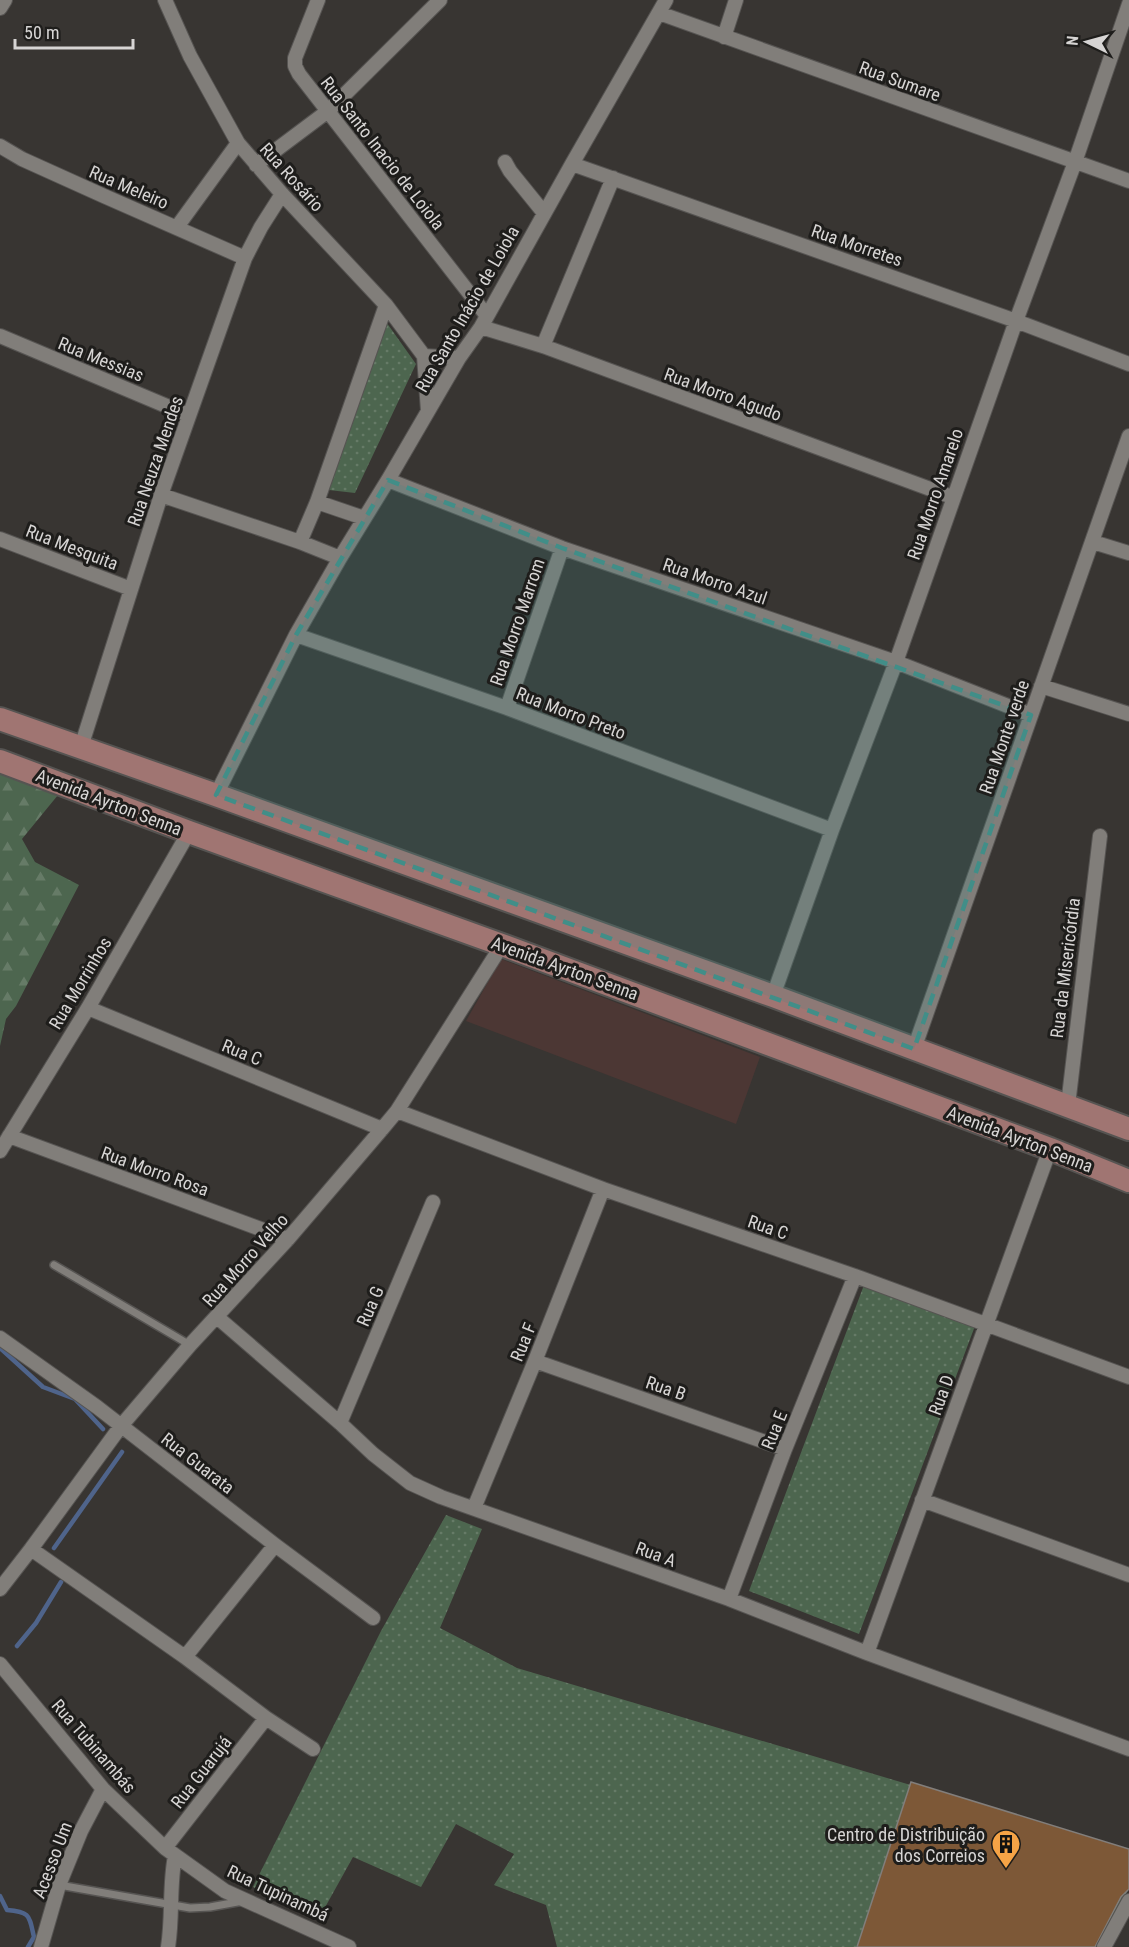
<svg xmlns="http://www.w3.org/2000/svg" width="1129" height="1947" font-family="'Roboto Condensed',sans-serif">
<defs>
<pattern id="forest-firs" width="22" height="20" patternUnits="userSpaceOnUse" patternTransform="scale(1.5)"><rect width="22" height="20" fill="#4d664f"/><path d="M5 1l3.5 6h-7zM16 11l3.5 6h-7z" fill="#667b67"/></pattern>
<pattern id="park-dots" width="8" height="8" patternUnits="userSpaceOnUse" patternTransform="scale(1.5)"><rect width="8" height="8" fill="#4d664f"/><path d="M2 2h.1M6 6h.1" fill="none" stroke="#667b67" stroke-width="1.8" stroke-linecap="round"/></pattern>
</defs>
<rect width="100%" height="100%" fill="#383532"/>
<!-- commercial -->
<path fill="#4c3734" d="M501 959 760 1057 736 1124 466 1021Z"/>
<!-- forest -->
<path fill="url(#forest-firs)" d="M0 772 58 795 22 839 35 862 79 885 16 1006 6 1019 0 1046Z"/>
<!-- park -->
<path fill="url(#park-dots)" d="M384 319 416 364 355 493 329 490Z
M864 1285 975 1326 859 1634 749 1591Z
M446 1515 482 1529 440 1628 517 1668 1126 1849 1129 1850V1888L1099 1947H557L546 1905 494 1885 514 1854 456 1824 421 1887 353 1857 318 1920 253 1887 381 1631Z"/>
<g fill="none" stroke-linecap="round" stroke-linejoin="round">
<!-- stream -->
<path stroke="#4f648b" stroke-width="4.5" d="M0 1348 43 1387 75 1399 103 1429
M54 1548 122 1452
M17 1646 36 1623 61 1582
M0 1896 7 1910C31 1912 29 1916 34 1937L28 1947"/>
</g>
<!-- building -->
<path fill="#7d5837" stroke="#827e7b" stroke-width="1.5" d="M911 1782 1129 1849V1889L1121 1897 1095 1947H857Z"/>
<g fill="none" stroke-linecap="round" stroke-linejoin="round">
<!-- lane casing -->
<g stroke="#565452" stroke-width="10">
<path id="lane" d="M54 1265 190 1345
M59 1885 190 1908 210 1907 243 1901"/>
</g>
<!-- street casing -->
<g stroke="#565452" stroke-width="16">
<path id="street" d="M165 0 190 56 238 143 282 194 386 305 424 356 428 411
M318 0 295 58V66L299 74 487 316
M0 8 5 0
M659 13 1129 181
M724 37 736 0
M0 146 22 159 104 196 245 258
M505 162 510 171 544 213
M572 164 1016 321 1129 364
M256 165 328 111 440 0
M177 227 238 143
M481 327 543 346 952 497
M0 336 188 415
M543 346 613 178
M424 356 459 358
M388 480 562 548 896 662 1031 715
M161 495 300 542 340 558
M317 502 364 518
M0 539 131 589
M300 542 317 502 386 305
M1093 542 1129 553
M296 635 507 708 832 830
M1041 686 1129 714
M507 708 562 548
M81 747 161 495 245 258 261 227 282 194
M216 795 296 635 340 558 388 480 459 358 481 327 572 164 666 0
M773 996 832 830 896 662 1016 321 1075 162 1129 4
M88 1008 382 1129
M914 1049 1129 436
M1068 1105 1100 836
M397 1111 603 1189 855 1276 1129 1377
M9 1136 288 1239
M0 1151 88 1008 189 832
M217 1317 340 1423 373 1454 410 1483 441 1497 729 1599 867 1653 1129 1749
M0 1338 97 1407 275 1545 373 1618
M535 1361 785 1449
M340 1423 433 1202
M922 1500 1129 1575
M474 1508 535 1361 603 1189
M31 1549 185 1657 266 1718 313 1749
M0 1589 31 1549 121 1426 190 1345 288 1239 382 1129 397 1111 502 945
M729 1599 785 1449 855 1276
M867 1653 1050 1149
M185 1657 275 1545
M0 1664 103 1789 165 1848 225 1891 349 1947
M165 1848 266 1718
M41 1947 59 1885 81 1831 103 1789
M168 1947C173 1916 169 1886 175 1856
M1104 1947 1129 1901"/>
</g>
<!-- primary casing -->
<g stroke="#565452" stroke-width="26">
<path id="primary" d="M0 719 216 795 773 996 1129 1129
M0 761 189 832 502 945 1050 1149 1129 1181"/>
</g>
<!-- lane -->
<use href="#lane" stroke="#817e7a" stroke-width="7"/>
<!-- street -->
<use href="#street" stroke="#817e7a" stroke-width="14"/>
<!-- primary -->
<use href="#primary" stroke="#a07572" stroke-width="22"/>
</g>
<!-- marked area -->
<path fill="#418e88" fill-opacity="0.2" stroke="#418e88" stroke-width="4.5" stroke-dasharray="12 8" stroke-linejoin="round" d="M388 480 562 548 1031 715 914 1049 216 795 296 635Z"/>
<!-- icons -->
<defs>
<g id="building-pin" transform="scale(1.5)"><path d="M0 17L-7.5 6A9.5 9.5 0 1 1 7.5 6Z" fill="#f5a346" stroke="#1e1d1b"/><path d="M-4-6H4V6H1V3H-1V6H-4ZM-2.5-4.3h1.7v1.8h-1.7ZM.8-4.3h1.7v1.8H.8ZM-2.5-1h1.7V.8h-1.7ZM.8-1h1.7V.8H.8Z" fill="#111"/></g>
</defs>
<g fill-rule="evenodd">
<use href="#building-pin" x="1006" y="1844"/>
</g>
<g text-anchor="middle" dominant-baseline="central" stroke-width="6" stroke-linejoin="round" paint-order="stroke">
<!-- street labels -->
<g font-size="18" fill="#d7d5d4" stroke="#1e1d1b">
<text transform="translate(900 81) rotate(20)">Rua Sumare</text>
<text transform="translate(383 153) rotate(52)">Rua Santo Inacio de Loiola</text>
<text transform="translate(292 177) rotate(48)">Rua Rosário</text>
<text transform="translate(129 187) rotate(23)">Rua Meleiro</text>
<text transform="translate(857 245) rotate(19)">Rua Morretes</text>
<text transform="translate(467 309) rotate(-60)">Rua Santo Inácio de Loiola</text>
<text transform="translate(101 359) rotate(22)">Rua Messias</text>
<text transform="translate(723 394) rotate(20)">Rua Morro Agudo</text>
<text transform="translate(155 461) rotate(-71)">Rua Neuza Mendes</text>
<text transform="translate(935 494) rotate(-71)">Rua Morro Amarelo</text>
<text transform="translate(72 547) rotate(21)">Rua Mesquita</text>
<text transform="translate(715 581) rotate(19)">Rua Morro Azul</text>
<text transform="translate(517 622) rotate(-71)">Rua Morro Marrom</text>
<text transform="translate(571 713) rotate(21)">Rua Morro Preto</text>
<text transform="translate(1004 737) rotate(-71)">Rua Monte verde</text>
<text transform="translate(109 802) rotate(21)">Avenida Ayrton Senna</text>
<text transform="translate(565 968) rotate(20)">Avenida Ayrton Senna</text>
<text transform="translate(1065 968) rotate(-83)">Rua da Misericórdia</text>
<text transform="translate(80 983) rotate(-59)">Rua Morrinhos</text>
<text transform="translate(242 1052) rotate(22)">Rua C</text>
<text transform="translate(1020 1139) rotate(21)">Avenida Ayrton Senna</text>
<text transform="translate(155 1171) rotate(20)">Rua Morro Rosa</text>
<text transform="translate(768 1227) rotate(19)">Rua C</text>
<text transform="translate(245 1260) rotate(-48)">Rua Morro Velho</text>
<text transform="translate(370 1306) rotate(-67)">Rua G</text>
<text transform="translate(523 1342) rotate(-68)">Rua F</text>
<text transform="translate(666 1388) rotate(19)">Rua B</text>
<text transform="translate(941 1395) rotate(-70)">Rua D</text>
<text transform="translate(774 1430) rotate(-68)">Rua E</text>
<text transform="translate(198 1463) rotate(38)">Rua Guarata</text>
<text transform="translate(656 1554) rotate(20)">Rua A</text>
<text transform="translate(94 1746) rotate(49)">Rua Tubinambás</text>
<text transform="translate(201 1772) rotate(-52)">Rua Guarujá</text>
<text transform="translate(52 1860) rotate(-69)">Acesso Um</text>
<text transform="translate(278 1893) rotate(25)">Rua Tupinambá</text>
</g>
<!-- poi labels -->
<g font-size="18" fill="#d7d5d4" stroke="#1e1d1b" text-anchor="end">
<text x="985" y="1834">Centro de Distribuição<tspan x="985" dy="21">dos Correios</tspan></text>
</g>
</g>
<!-- north arrow -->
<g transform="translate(1087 42) rotate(275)" stroke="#1e1d1b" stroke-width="4.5" paint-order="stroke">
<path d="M0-4.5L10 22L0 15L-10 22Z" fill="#d7d5d4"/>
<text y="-9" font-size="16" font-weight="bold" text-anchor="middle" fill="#d7d5d4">N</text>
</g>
<!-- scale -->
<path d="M15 39v9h118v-9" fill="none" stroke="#d7d5d4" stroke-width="3"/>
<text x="24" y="39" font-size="18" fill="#d7d5d4" stroke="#1e1d1b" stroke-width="4.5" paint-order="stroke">50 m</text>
</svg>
